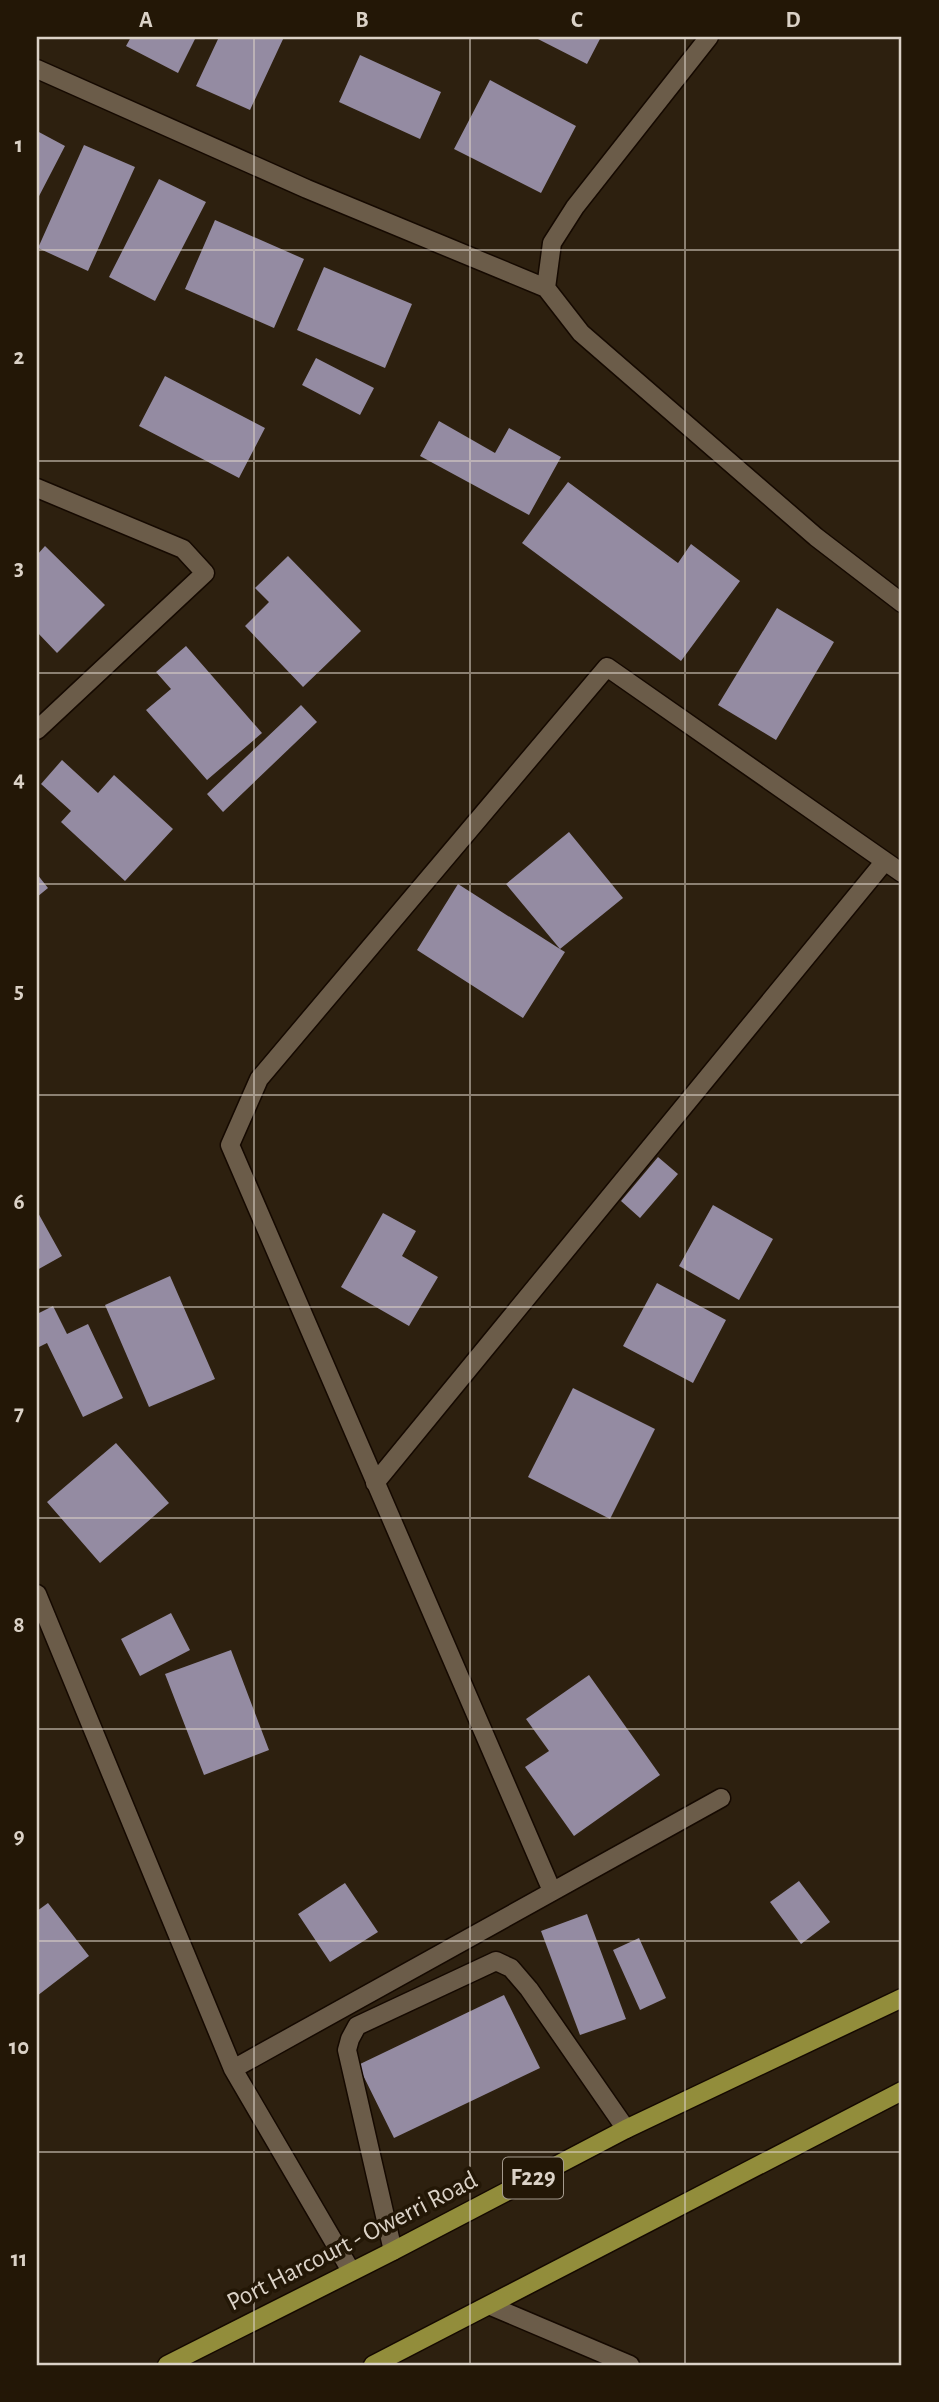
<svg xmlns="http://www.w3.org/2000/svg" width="939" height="2402" font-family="'Alegreya Sans',sans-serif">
<rect width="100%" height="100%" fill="#2d200f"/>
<!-- building -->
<path fill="#948ba2" d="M131 37H196L178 73 126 46Z
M219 37H284L250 110 196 86Z
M534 37H601L587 64Z
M360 55 441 92 420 139 339 102Z
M490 80 576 126 541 193 454 149Z
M37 131 65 146 37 200Z
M84 145 135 167 88 271 38 248Z
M159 179 206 202 155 301 109 277Z
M215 220 304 259 274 328 185 289Z
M324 267 412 304 385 368 297 330Z
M316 358 374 388 360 415 302 385Z
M165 376 265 428 239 478 139 426Z
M439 421 495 453 509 428 561 457 529 515 420 456Z
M568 482 678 563 691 544 740 581 681 661 522 543Z
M45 546 105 605 57 653 37 632V555Z
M288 556 361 631 303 687 245 626 269 602 255 588Z
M777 608 834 642 776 740 718 705Z
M186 646 262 733 207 780 146 710 171 689 156 672Z
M301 705 317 722 223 812 207 794Z
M62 760 98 793 114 775 173 829 125 881 61 822 71 811 41 784Z
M569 832 623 898 560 949 565 952 523 1018 417 950 458 884 560 949 506 884Z
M37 874 48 888 37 897Z
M658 1157 678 1174 640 1218 621 1201Z
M713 1205 773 1239 739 1300 679 1266Z
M37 1211 62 1256 37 1270Z
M383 1213 416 1231 402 1256 438 1277 409 1326 341 1287Z
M170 1276 215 1379 149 1407 105 1305Z
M657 1283 726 1320 693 1383 623 1346Z
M53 1306 67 1334 88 1324 123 1398 83 1417 47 1343 37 1348V1314Z
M573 1388 655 1429 610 1519 528 1477Z
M116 1443 169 1503 100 1563 47 1502Z
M171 1613 190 1650 140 1676 121 1639Z
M231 1650 269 1750 204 1775 165 1674Z
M589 1675 660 1775 574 1836 525 1767 549 1751 526 1719Z
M799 1881 830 1922 801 1944 770 1902Z
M345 1883 378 1932 330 1962 298 1914Z
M48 1903 89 1956 37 1996V1911Z
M587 1914 626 2019 580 2035 541 1931Z
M639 1938 666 1998 640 2010 613 1950Z
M504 1995 540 2068 394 2138 358 2065Z"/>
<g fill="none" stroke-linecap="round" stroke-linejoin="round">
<!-- lane casing -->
<g stroke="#150900" stroke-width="21">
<path id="lane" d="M393 2251 347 2050 350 2039 357 2026 496 1961 511 1968 529 1989 626 2129"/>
</g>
<!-- street casing -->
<g stroke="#150900" stroke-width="21">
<path id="street" d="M709 37 575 207 552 243 546 288 581 333 816 537 902 603
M37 69 307 189 546 288
M37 488 183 549 205 573 37 730
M375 1483 885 861
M37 1594 233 2069 351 2271
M552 1891 230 1145 259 1079 607 667 902 873
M233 2069 721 1798
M491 2306 630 2365"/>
</g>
<!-- primary casing -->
<g stroke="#150900" stroke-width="21">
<path id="primary" d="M167 2365 393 2251 626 2129 902 1998
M373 2365 902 2091"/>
</g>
<!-- lane -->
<use href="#lane" stroke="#6b5c49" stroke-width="18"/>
<!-- street -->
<use href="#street" stroke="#6b5c49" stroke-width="18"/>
<!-- primary -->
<use href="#primary" stroke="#928d3b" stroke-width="18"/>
</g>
<!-- grid -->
<path fill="none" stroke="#dbd2c7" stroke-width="2" stroke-opacity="0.55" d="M254 37V2365M470 37V2365M685 37V2365M37 250H902M37 461H902M37 673H902M37 884H902M37 1095H902M37 1307H902M37 1518H902M37 1729H902M37 1941H902M37 2152H902"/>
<g text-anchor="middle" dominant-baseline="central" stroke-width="7" stroke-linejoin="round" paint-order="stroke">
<!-- shield labels -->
<rect fill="#231706" stroke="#a49a8d" stroke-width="2" x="503" y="2157.5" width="60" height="41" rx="5"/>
<g font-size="24" font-weight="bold" fill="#dbd2c7">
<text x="533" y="2178">F229</text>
</g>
<!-- street labels -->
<g font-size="26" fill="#dbd2c7" stroke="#231706">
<text transform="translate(352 2241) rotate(-27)">Port Harcourt - Owerri Road</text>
</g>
</g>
<!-- border -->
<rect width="939" height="2402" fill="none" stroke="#231706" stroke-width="77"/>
<rect x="38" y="38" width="862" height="2326" fill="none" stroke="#dbd2c7" stroke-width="2.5"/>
<g font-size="23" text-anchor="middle" font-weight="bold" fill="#dbd2c7">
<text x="146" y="27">A</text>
<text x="362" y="27">B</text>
<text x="577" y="27">C</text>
<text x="793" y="27">D</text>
<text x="19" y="152">1</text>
<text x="19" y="364">2</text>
<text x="19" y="575">3</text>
<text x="19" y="786">4</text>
<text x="19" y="998">5</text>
<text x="19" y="1209">6</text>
<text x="19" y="1420">7</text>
<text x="19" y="1632">8</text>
<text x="19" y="1843">9</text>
<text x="19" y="2054">10</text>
<text x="19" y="2266">11</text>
</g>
</svg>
